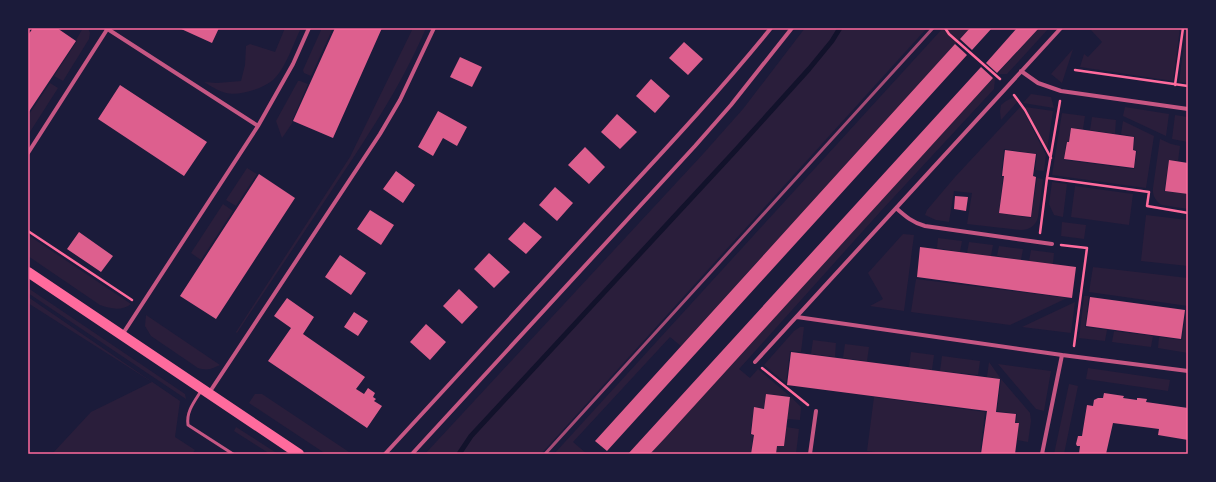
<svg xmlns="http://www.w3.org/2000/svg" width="1216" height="482" font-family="'Alegreya Sans',sans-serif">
<rect width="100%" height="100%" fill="#1b1b3a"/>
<!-- green -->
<path fill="#2a1e3b" d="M83 28H88L90 33 89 39 63 81 54 76 77 41 76 40Z
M285 28H301C294 42 286 67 275 78 266 88 240 96 226 93 218 91 211 86 204 82L217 83 241 81 245 65 246 46 250 44 275 52Z
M322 28H333L311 76 304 73 303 70Z
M413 28H426C401 87 365 140 330 193 299 240 268 286 237 333L236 332 350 157Z
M805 28H927L541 454H425L703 154 743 109Z
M943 28H970L681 346 670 337 573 442 587 454H554Z
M1039 28H1049L1007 74H999L998 73Z
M1094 28H1180L1173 81 1080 67 1084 54 1088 57 1102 42 1091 30Z
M1186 30 1188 31V83L1179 82Z
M1073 49 1062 83 1051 74Z
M993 78 995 79 994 89 880 212 739 369 750 378 758 369 791 397 801 407 800 420 787 419 790 396 766 394 764 408H754L750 434 753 435 751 454H650Z
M298 81H300L308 84 292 121 293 122 282 138 276 121Z
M50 83 58 88 28 135V116Z
M1031 94 1051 97 1054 108 1023 103Z
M1014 97 1018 101 1001 120 1000 111 1001 105 1006 101Z
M1021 106 1046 155 1044 171 1035 170 1037 154 1004 149 1001 176 1003 177 999 213 1031 218 1037 178 1043 179 1038 217C1036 226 1029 230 1021 230L967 224 972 193 954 191 949 222 936 220 925 215 927 210 955 177Z
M1025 107 1053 111 1047 150Z
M1125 107 1169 114 1166 136 1123 116Z
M1062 113 1085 116 1083 129 1071 128 1069 142H1066L1064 160 1134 169 1137 151 1133 150 1135 137 1121 134 1123 121 1154 136 1146 188 1052 175Z
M1175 115 1188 117V142L1172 139Z
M1092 117 1116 120 1115 134 1090 130Z
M1160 139 1171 144 1180 146 1178 161 1169 160 1164 191 1188 194V209L1162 205C1156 202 1152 195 1153 188Z
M247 168 257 174 236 206 226 200Z
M1052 182 1067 184 1063 217 1054 215 1049 204Z
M1075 186 1133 194 1129 225 1071 217Z
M223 204 233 211 201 260 191 253Z
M1146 215 1188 220V266L1141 261Z
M1062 222 1086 225 1084 239 1061 236Z
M903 234 914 235 904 311 870 306 883 299 868 273Z
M28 235 131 304C122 311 111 309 100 305L28 256Z
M938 238 962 241 960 252 937 248Z
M969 242 993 245 991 256 967 253Z
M999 246 1023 249 1021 260 997 256Z
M1031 250 1054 253 1053 264 1029 261Z
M1093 267 1188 278V306L1089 292Z
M916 279 1067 298 1010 325 911 312Z
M28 288 185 394 186 399 28 293Z
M1084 296H1089L1085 327 1107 330 1105 341 1079 338Z
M28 297 180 401 175 437 195 450 192 454H52L91 412 152 382 28 303Z
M1075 302 1071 333 1022 327Z
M1186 310H1188V353L1158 348 1159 337 1182 340Z
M146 315 220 365C211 369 208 371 198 368L151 336 145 326Z
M800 327H804L801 352 790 351 786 383 764 365 794 331Z
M1114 331 1153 336 1151 347 1112 342Z
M813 340 836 343 835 357 811 354Z
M845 344 869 347 867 361 843 358Z
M911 352 934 355 932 370 909 367Z
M942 356 980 361 978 375 940 371Z
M989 362 1001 379 1030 413 1031 421 1028 442 1017 440 1019 423 1016 422 1017 414 997 411 1001 379 987 377Z
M998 364 1051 371 1044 411 1036 409Z
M1088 368 1170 380 1168 391 1086 379Z
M1069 384 1078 386 1064 454H1054Z
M255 394H262L352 454H326L249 403Z
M874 397 985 412 980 454H891L867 451Z
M236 427 278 454H270L234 431Z
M786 427 799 429 796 454H776L777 446H784Z"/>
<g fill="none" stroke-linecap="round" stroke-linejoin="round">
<!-- stream -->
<path stroke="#12122b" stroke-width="5" d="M459 454 471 436 735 151 809 69 832 41 840 28"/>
</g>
<!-- building -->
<path fill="#dd5f8e" d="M33 28H57L76 41 28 113V35Z
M179 28H219L212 43Z
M335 28H382L333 138 293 121Z
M970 28H992L972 50 960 39Z
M1017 28H1039L997 73 986 63Z
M684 42 703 59 688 75 669 58Z
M955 44 967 55 607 451 595 441Z
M460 57 482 67 472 87 450 77Z
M981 67 993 78 665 438 650 454H628Z
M651 79 670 96 655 113 636 96Z
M120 85 207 142 184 176 98 119Z
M438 111 467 127 457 146 443 138 433 156 418 147Z
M617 114 637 132 620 149 601 132Z
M1071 128 1134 137 1133 150 1136 151 1134 168 1064 159 1067 142H1069Z
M585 147 605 167 589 184 568 165Z
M1005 150 1036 154 1033 176 1036 177 1031 217 999 213 1004 176H1002Z
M1169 160 1188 163V194L1165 191Z
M396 171 415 185 403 203 383 189Z
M259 174 295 198 216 319 180 296Z
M555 187 573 203 557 221 539 205Z
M955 196 968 197 966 211 954 209Z
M370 210 394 225 381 245 357 229Z
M524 222 542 237 526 254 508 239Z
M79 232 113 256 101 272 67 249Z
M920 247 1076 267 1072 298 917 277Z
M489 253 510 272 494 288 474 269Z
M340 255 366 273 351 295 325 277Z
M459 289 478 307 462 324 443 306Z
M1090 297 1185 310 1181 339 1086 326Z
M287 298 314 317 303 334 365 377 356 389 364 394 368 388 375 393 373 397 376 399 374 401 382 406 367 428 268 361 291 328 274 316Z
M354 312 368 321 358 336 344 327Z
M426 324 446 342 430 360 410 342Z
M791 352 1000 379 996 412 1016 414 1015 423H1019L1015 454H981L987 411 787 385Z
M1104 393 1124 396 1123 398 1137 400V398H1139L1147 399 1146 402 1188 408V440L1158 435 1159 429 1113 423 1106 454H1079L1080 446H1077L1076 444 1078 436H1082L1087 405 1093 406 1094 400 1098 398H1103Z
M766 394 790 397 784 446H777L776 454H751L754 435 751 434 754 407 764 409Z"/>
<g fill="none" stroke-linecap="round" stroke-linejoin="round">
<!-- path -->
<path stroke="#ff6b9d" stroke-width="2.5" d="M945 28 949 34 1000 79
M1075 70 1188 86
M1175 85 1183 28
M1014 95 1025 110 1051 158
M1060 101 1047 178 1149 192 1147 206 1188 213
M28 231 132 300
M1040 233 1047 178
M1061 245 1087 248 1074 346
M762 368 808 405"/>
<!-- service -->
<path stroke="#c65784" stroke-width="3" d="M201 391C194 402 186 412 188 425L233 454"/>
<!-- minor -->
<path stroke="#c65784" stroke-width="4" d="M106 28 258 126
M1021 71 1038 83 1061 91 1188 109
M28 153 108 28
M896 208C905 216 913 223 925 226L1052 244
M797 317 1062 355 1188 371
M122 335 258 126 293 64 309 28
M755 362 1061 28
M209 393 380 134 400 100 434 28
M385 454C464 368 544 282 622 196 673 141 724 86 771 28
M412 454 695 146 731 105 792 28
M810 454 816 411
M1042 454 1062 355"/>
<!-- primary -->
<path stroke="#ff6b9d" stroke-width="10" d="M28 272 299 454"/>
<!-- rail -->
<path stroke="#a44b75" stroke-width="3" d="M545 454 933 28"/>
</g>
<!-- border -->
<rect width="1216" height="482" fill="none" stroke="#1b1b3a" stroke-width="58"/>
<rect x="29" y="29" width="1158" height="424" fill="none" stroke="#ff6b9d" stroke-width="1.5"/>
</svg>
